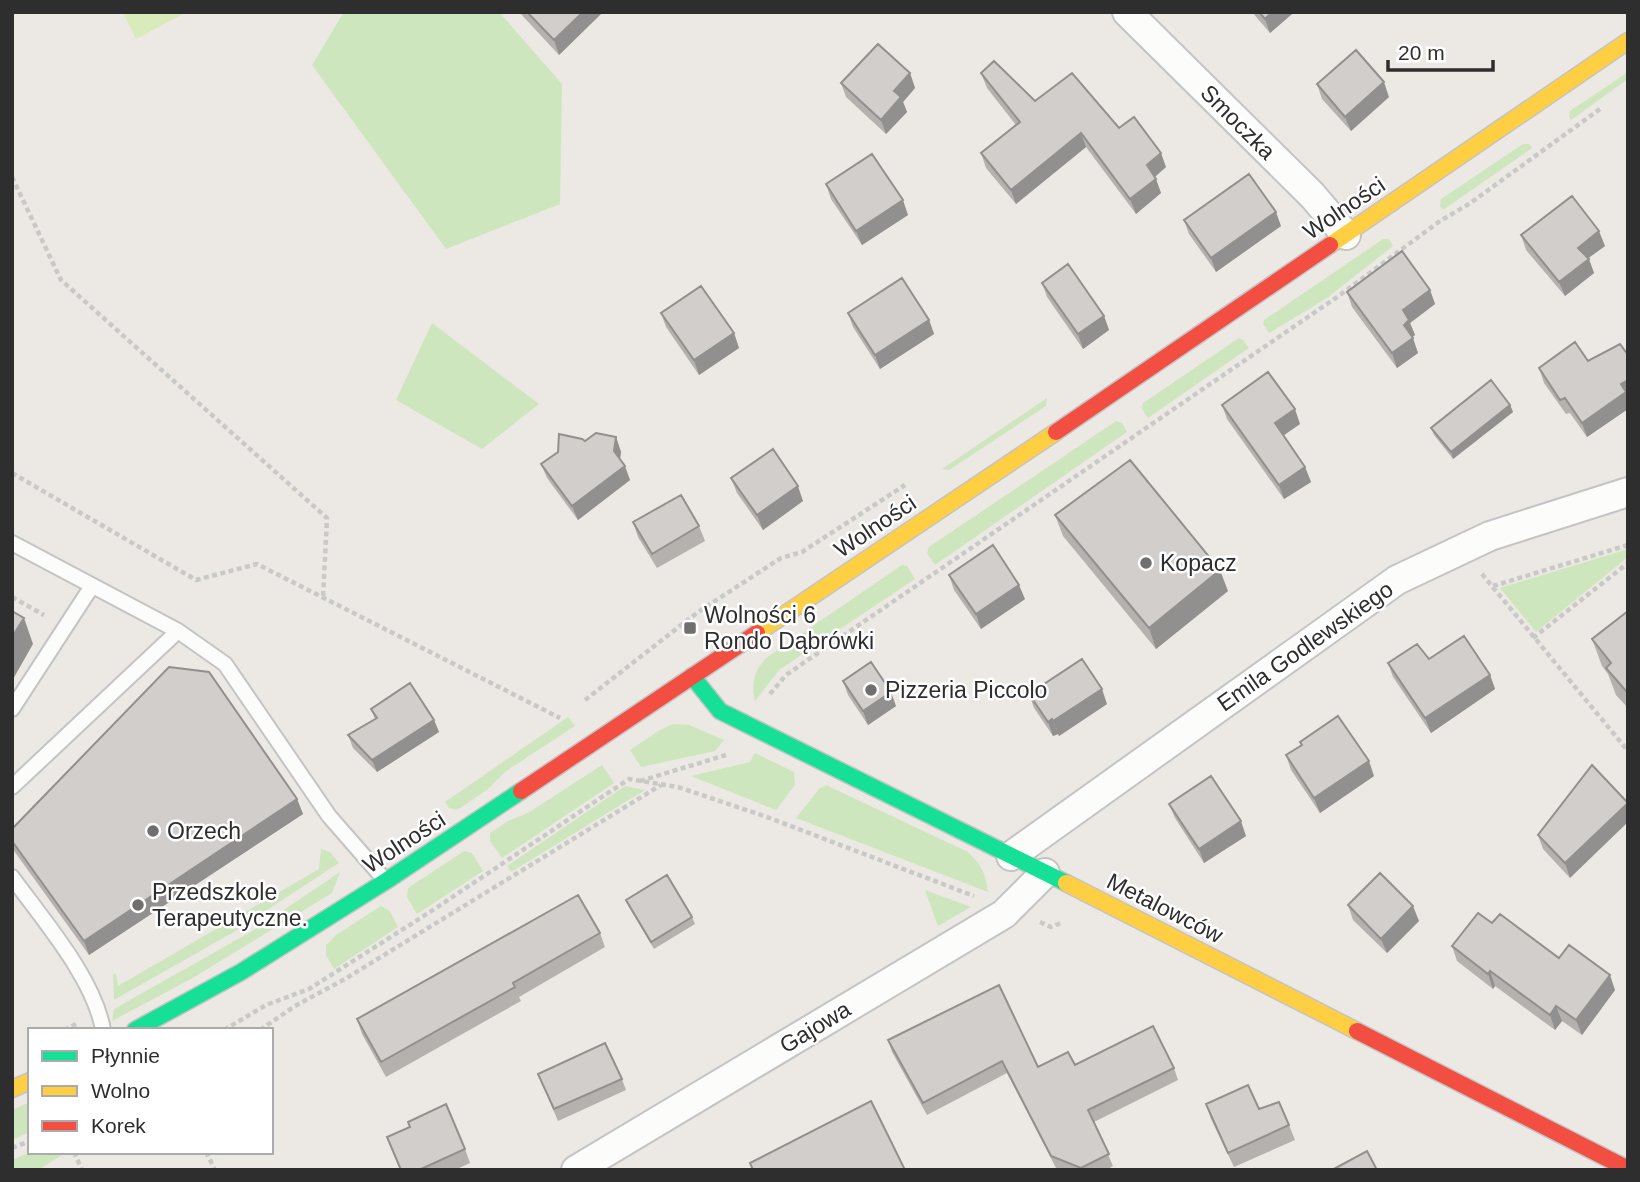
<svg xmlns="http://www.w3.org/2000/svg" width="1640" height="1182" font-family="Arial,sans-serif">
<rect width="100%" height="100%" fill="#ece8e4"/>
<!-- green -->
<path fill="#cee6be" d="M344 12H499L562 84 560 204 446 249 312 65Z
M1628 72V79L1571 120 1569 117 1570 111Z
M1523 144H1529L1532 148 1443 210 1440 206 1441 199Z
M1383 239H1389L1393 246 1327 298 1269 333 1263 324 1264 320Z
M432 323 539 404 482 449 396 400Z
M1239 338 1243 340 1249 348 1148 418 1142 409 1143 403Z
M1047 398 1046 406 949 470 942 469Z
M1116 421 1122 423 1127 432 935 565 927 553 929 547Z
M1628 549V557L1536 632 1500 588Z
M902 565 907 566 915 579 779 670 755 701C751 684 754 671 766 658Z
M568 717 575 726 506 771 487 790 457 810 449 808 445 802Z
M673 724 689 725 724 740 715 751 641 767 630 750 660 730Z
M755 753 794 772 795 785 776 810 691 776 750 762Z
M602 765 614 783 502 858 490 841V833L508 821 528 813Z
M826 785 968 852C981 864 986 874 988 892L796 818 819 789Z
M625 786 645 790 511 872 507 866Z
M321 849 330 852 339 863 232 933 114 1000 113 974H116L118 986 319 869Z
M464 851 472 853 483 871 417 914 407 897 408 888Z
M340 872 332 893 191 979 112 1021 114 1009 254 930Z
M925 890 971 907 938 926Z
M381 906 390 911 398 927 334 969 326 955V945L336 935Z
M30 1102V1132L12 1140V1110Z
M31 1152H67L38 1170H12V1160Z"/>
<!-- pitch -->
<path fill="#d9eabb" d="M123 12H187L136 39Z"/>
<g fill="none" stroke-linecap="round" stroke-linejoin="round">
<!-- lane casing -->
<g stroke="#c5c4c5" stroke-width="18">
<path id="lane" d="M12 543 178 631 225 664 329 816 384 879
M12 709 92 586
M12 787 178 631
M12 877C43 920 94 978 103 1030"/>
</g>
<!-- street casing -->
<g stroke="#c5c4c5" stroke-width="32">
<path id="street" d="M1127 12 1312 195 1346 235
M1011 856 1397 580 1490 536 1628 492
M576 1170 1004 914 1045 873"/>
</g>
<!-- fast casing -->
<g stroke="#c5c4c5" stroke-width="19">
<path id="fast" d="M692 676 720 711 1066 883
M135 1030 241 972 386 881 521 791"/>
</g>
<!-- slow casing -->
<g stroke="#c5c4c5" stroke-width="19">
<path id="slow" d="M1330 245 1628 41
M757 633 1056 432
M1066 883 1357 1031
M12 1089 30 1081"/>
</g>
<!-- jam casing -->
<g stroke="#c5c4c5" stroke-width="19">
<path id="jam" d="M1056 432 1330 245
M521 791 757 633
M1357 1031 1628 1169"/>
</g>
<!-- path -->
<path stroke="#c9c9c8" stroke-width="4.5" stroke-dasharray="5 3.5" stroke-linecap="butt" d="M12 177 61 280 327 518 323 598
M12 473 196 580 257 564 560 718
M1482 574 1628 751
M1493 586 1628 545
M12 597 44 615
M1533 638 1628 563
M770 694 786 675 1340 295 1440 221 1469 204 1600 109
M585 700 698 612 781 558 802 552 905 485
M640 781 726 755
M1040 922 1051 927 1061 923
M64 1030 76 1024
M224 1030 266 1005 309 989 430 912 629 779 678 787 767 817 974 896
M260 1030 295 1006 345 979 661 785
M12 1148 30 1141
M74 1152 82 1170
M206 1152 215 1170"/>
<!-- lane -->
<use href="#lane" stroke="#fcfcfb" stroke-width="14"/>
<!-- street -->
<use href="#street" stroke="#fcfcfb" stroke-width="28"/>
<!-- fast -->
<use href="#fast" stroke="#16e098" stroke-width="16"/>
<!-- slow -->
<use href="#slow" stroke="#ffcf43" stroke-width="16"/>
<!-- jam -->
<use href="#jam" stroke="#f24e42" stroke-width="16"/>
</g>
<!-- wall -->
<path fill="#b4b1af" d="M519 12H603L559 55Z
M1252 12H1291L1292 14 1270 33Z
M910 73 915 88 903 102 907 112 886 134 846 97 841 83Z
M981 73 1035 101 1119 128 1166 167 1155 177 1161 193 1136 214 1086 147 1016 204 986 168 981 153 1016 125 987 88Z
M1317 84 1389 97 1351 131 1322 99Z
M826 184 908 215 862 245 831 199Z
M1184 220 1281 226 1216 272 1189 234Z
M1521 235 1605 246 1588 258 1594 273 1565 296 1526 250Z
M1042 283 1104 316 1109 330 1083 349 1047 297Z
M1430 290 1435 304 1410 323 1415 335 1412 337 1418 353 1397 368 1352 307 1347 292Z
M661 313 734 333 739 348 699 375 666 327Z
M848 313 929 320 934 334 880 369 853 327Z
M1628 355V409L1587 437 1570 413 1566 414 1544 383 1539 368Z
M1222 405 1300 424 1283 435 1305 467 1311 482 1284 499 1227 419Z
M1510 405 1513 412 1453 459 1434 435 1431 428Z
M616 437 621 452 620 459 630 480 578 520 547 478 541 464 585 441Z
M731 478 803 501 763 530 737 493Z
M1055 515 1228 591 1156 649 1063 536Z
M633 522 699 526 705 541 657 568 638 537Z
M949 575 1025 599 981 629 954 590Z
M1628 611V708L1616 695 1608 674 1602 666 1592 639Z
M1429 659 1490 675 1495 689 1431 733 1393 677 1388 663Z
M843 681 896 706 868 725 848 695Z
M1029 694 1107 704 1059 736 1058 734 1053 736 1034 708Z
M371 709 434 720 439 732 377 772 353 748 348 735 375 719Z
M1300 742 1374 776 1320 813 1291 770 1286 755 1301 745Z
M297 799 303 814 89 955 12 848V829Z
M1628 803 1570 878 1543 849 1538 835Z
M1169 804 1246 836 1204 863 1175 818Z
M626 900 692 917 695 924 654 949 629 907Z
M1348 905 1419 921 1387 953 1353 920Z
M1492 923 1559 958 1615 990 1582 1035 1562 1021 1555 1030 1495 986 1493 989 1457 961 1452 946Z
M600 933 605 947 519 997 521 1001 386 1077 362 1034 357 1019Z
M888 1040 1038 1067 1075 1065 1174 1068 1178 1080 1094 1122 1113 1166 1106 1170H1060L1056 1168 1007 1073 927 1115 892 1052Z
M538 1074 622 1079 626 1090 558 1121Z
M1206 1104 1259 1109 1289 1125 1295 1140 1234 1167 1211 1119Z
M387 1137 465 1149 470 1163 455 1170H400Z"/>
<!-- shaded-wall -->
<path fill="#92908e" d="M583 12H603L559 55 554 40Z
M1272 12H1291L1292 14 1270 33 1265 19Z
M910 73 915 88 903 102 907 112 886 134 881 120 894 91Z
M1384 82 1389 97 1351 131 1345 117Z
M1081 133 1086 147 1016 204 1011 190Z
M1161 153 1166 167 1152 179 1147 165Z
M1156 179 1161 193 1136 214 1130 199Z
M903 200 908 215 862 245 856 231Z
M1276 212 1281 226 1216 272 1211 258Z
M1599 231 1605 246 1583 262 1578 248Z
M1589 259 1594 273 1565 296 1559 282Z
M1430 290 1435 304 1410 323 1415 335 1409 339 1404 325 1403 310Z
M1104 316 1109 330 1083 349 1078 334Z
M929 320 934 334 880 369 875 355Z
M734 333 739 348 699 375 694 360Z
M1413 338 1418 353 1397 368 1392 353Z
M1628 380V409L1587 437 1582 423 1621 384Z
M1510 405 1513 412 1453 459 1451 452Z
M1295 409 1300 424 1280 438 1275 423Z
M616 437 621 452 619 465 614 451Z
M625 466 630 480 578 520 572 506Z
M1305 467 1311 482 1284 499 1279 485Z
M798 486 803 501 763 530 757 515Z
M1220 570 1228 591 1156 649 1149 628Z
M1019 585 1025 599 981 629 976 614Z
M24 618 33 644 12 681V637Z
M1490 675 1495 689 1431 733 1425 718Z
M1102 689 1107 704 1059 736 1053 721Z
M891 692 896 706 868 725 863 711Z
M1052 719 1058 734 1053 736 1048 722Z
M434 720 439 732 377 772 372 760Z
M1369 761 1374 776 1320 813 1314 798Z
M297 799 303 814 89 955 84 941Z
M1628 803V822L1570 878 1565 863Z
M1241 821 1246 836 1204 863 1199 849Z
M1413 906 1419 921 1387 953 1381 939Z
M1490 971 1495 986 1493 989 1488 974Z
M1610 975 1615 990 1582 1035 1576 1020Z
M1556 1006 1562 1021 1555 1030 1550 1015Z"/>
<!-- building -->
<path fill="#d1cecb" stroke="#92908e" stroke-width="2" d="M527 12H583L554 40Z
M1259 12H1272L1265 19Z
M878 44 910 73 894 91 901 97 881 120 841 83Z
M1356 50 1384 82 1345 117 1317 84Z
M994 61 1035 101 1072 73 1119 128 1134 117 1161 153 1147 165 1156 179 1130 199 1081 133 1011 190 981 153 1020 122 981 73Z
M872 154 903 200 856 231 826 184Z
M1249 174 1276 212 1211 258 1184 220Z
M1572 196 1599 231 1578 248 1589 259 1559 282 1521 235Z
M1402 251 1430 290 1403 310 1409 320 1404 325 1413 338 1392 353 1347 292Z
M1068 264 1104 316 1078 334 1042 283Z
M902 278 929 320 875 355 848 313Z
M701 286 734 333 694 360 661 313Z
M1575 342 1588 361 1620 344 1628 355V380L1621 384 1626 392 1582 423 1565 398 1560 400 1539 368Z
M1268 372 1295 409 1275 423 1305 467 1279 485 1222 405Z
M1491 380 1510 405 1451 452 1431 428Z
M596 433 616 437 614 451 625 466 572 506 541 464 558 452 559 434 582 439 585 441Z
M773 449 798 486 757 515 731 478Z
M1130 460 1220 570 1149 628 1055 515Z
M681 495 699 526 652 554 633 522Z
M993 545 1019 585 976 614 949 575Z
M12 611 24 618 12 637Z
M1628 611V690L1626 691 1606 668 1611 663 1592 639Z
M1464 636 1490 675 1425 718 1388 663 1417 644 1429 659Z
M1082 659 1102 689 1053 721 1052 719 1048 722 1029 694Z
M871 662 891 692 863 711 843 681Z
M169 667 209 672 297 799 84 941 12 841V829Z
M410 683 434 720 372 760 348 735 377 718 371 709Z
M1338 716 1369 761 1314 798 1286 755 1302 745 1300 742Z
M1592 765 1628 803 1565 863 1538 835Z
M1211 776 1241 821 1199 849 1169 804Z
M1380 873 1413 906 1381 939 1348 905Z
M667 875 692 917 651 942 626 900Z
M578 895 600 933 513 983 515 987 381 1062 357 1019Z
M1478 913 1492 923 1500 914 1559 958 1569 945 1610 975 1576 1020 1556 1006 1550 1015 1490 971 1488 974 1452 946Z
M999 985 1038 1067 1068 1052 1075 1065 1153 1026 1174 1068 1088 1110 1109 1154 1081 1168 1051 1156 1002 1061 923 1103 888 1040Z
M605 1043 622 1079 554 1109 538 1074Z
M1248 1085 1259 1109 1279 1102 1289 1125 1228 1153 1206 1104Z
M871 1101 905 1170H753L750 1163Z
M446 1104 465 1149 419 1170H401L387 1137 410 1127 408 1122Z
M1367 1151 1377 1170H1332Z"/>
<!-- markers -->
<g fill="#706f6e" stroke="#fff" stroke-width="2.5">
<circle cx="1146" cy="563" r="7"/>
<rect x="683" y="621" width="14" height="14" rx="3.5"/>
<circle cx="871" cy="690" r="7"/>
<circle cx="153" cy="831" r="7"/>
<circle cx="138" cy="905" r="7"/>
</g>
<g text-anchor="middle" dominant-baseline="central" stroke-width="5" stroke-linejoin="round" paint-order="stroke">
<!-- street labels -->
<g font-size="23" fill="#2e2e2e" stroke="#fff">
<text transform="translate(1238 122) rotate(45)">Smoczka</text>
<text transform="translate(1344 208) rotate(-34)">Wolności</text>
<text transform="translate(875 526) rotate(-34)">Wolności</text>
<text transform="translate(1305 646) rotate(-35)">Emila Godlewskiego</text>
<text transform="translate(404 842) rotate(-33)">Wolności</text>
<text transform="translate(1165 908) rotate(27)">Metalowców</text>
<text transform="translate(815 1027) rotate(-31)">Gajowa</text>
</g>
<!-- poi labels -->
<g font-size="23" fill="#2e2e2e" stroke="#fff" text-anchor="start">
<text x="1160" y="563">Kopacz</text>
<text x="704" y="615">Wolności 6<tspan x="704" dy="26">Rondo Dąbrówki</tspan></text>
<text x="885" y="690">Pizzeria Piccolo</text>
<text x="167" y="831">Orzech</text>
<text x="152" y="892">Przedszkole<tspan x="152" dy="26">Terapeutyczne.</tspan></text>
</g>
</g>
<!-- border -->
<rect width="1640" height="1182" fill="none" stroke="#2e2e2e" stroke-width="28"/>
<!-- legend -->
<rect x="28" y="1028" width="245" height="126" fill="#ffffff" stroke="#ababab" stroke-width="2"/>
<rect x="42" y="1051" width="35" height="10" fill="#16e098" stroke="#ababab" stroke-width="2"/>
<text x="91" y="1063" font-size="21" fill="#2e2e2e">Płynnie</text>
<rect x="42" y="1086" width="35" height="10" fill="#ffcf43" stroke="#ababab" stroke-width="2"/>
<text x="91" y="1098" font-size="21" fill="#2e2e2e">Wolno</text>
<rect x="42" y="1121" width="35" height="10" fill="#f24e42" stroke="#ababab" stroke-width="2"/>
<text x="91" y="1133" font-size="21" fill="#2e2e2e">Korek</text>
<!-- scale -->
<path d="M1388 60v10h105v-10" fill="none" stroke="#2e2e2e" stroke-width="3.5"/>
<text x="1398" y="60" font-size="21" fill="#2e2e2e" stroke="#ffffff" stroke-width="5" paint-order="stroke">20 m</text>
</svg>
